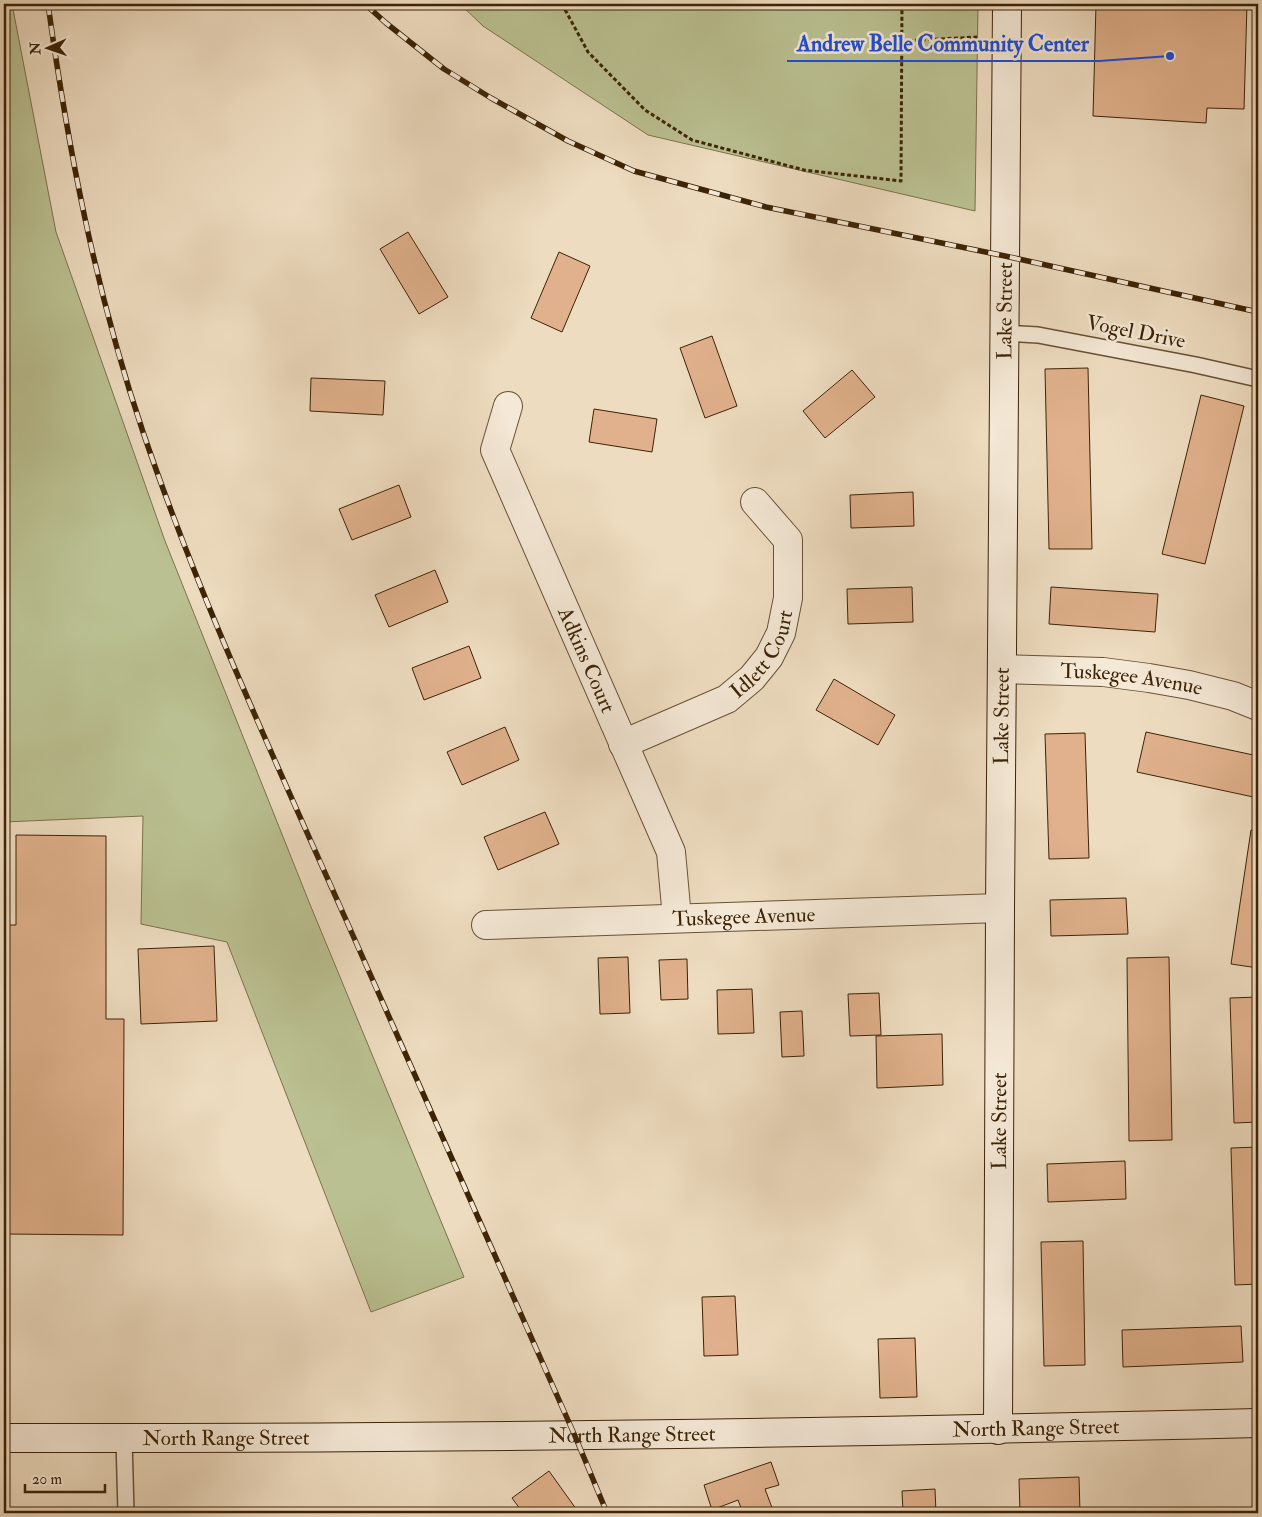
<svg xmlns="http://www.w3.org/2000/svg" width="1262" height="1517" font-family="'IM FELL Double Pica',serif">
<rect width="100%" height="100%" fill="#eedcc0"/>
<filter id="stains"><feTurbulence type="fractalNoise" baseFrequency=".004" numOctaves="4"/><feColorMatrix values="0 0 0 0 .2 0 0 0 0 .09 0 0 0 0 .02 0 0 0 .5 -.17"/></filter>
<radialGradient id="worn" r=".72"><stop offset=".6" stop-color="#630" stop-opacity="0"/><stop offset="1" stop-color="#630" stop-opacity=".3"/></radialGradient>
<!-- green -->
<path fill="#bac091" stroke="#7c724b" d="M4 4H12L56 232 165 541 309 902 464 1277 371 1312 227 942 141 924 143 816 4 822Z
M460 4H978L975 211 648 135 483 26Z"/>
<!-- building -->
<path fill="#e0b18c" stroke="#3d2305" d="M1096 4H1247L1244 109 1207 108 1206 123 1093 116Z
M408 232 448 297 419 314 380 249Z
M559 252 590 266 562 332 531 318Z
M712 336 737 406 705 418 680 348Z
M1088 368 1092 549H1049L1045 369Z
M852 370 875 397 825 438 803 411Z
M311 378 385 381 383 415 310 411Z
M1201 395 1244 406 1205 564 1162 554Z
M594 409 657 419 652 452 589 442Z
M399 485 411 517 352 540 339 509Z
M913 492 914 526 851 528 850 495Z
M435 570 448 602 389 627 375 595Z
M912 587 913 622 848 624 847 589Z
M1051 587 1158 594 1155 632 1049 624Z
M469 646 481 678 424 700 412 668Z
M834 679 895 715 878 745 816 710Z
M505 727 519 760 462 785 447 752Z
M1146 732 1258 756V798L1137 772Z
M1085 733 1089 858 1049 859 1045 734Z
M545 812 559 844 498 870 484 837Z
M1251 830 1258 831V968L1231 964Z
M16 835 106 836V1019H124L123 1235 4 1234V925H16Z
M1126 898 1128 934 1051 936 1050 900Z
M214 946 217 1021 141 1024 138 949Z
M628 957 630 1013 600 1014 598 958Z
M1169 957 1172 1140 1129 1141 1127 958Z
M687 959 688 999 661 1000 659 960Z
M752 989 754 1033 718 1034 717 990Z
M879 993 881 1035 850 1036 848 994Z
M1258 997V1122L1234 1123 1230 998Z
M802 1011 804 1056 782 1057 780 1012Z
M942 1034 943 1085 877 1088 876 1036Z
M1258 1147V1284L1235 1285 1231 1148Z
M1125 1161 1126 1199 1048 1202 1047 1164Z
M1083 1241 1085 1365 1044 1366 1041 1242Z
M735 1296 738 1355 704 1356 702 1297Z
M1241 1326 1243 1362 1123 1367 1122 1330Z
M915 1338 917 1397 880 1398 878 1339Z
M771 1462 779 1485 765 1489 774 1513H743L738 1500 712 1510 704 1485Z
M549 1471 579 1513H523L512 1498Z
M1079 1477 1080 1513H1020L1019 1479Z
M935 1489 936 1513H903L902 1491Z"/>
<g fill="none" stroke-linecap="round" stroke-linejoin="round">
<!-- lane casing -->
<g stroke="#695134" stroke-width="18">
<path id="lane" d="M1004 333 1038 335 1196 365 1258 379
M124 1439 126 1513"/>
</g>
<!-- street casing -->
<g stroke="#695134" stroke-width="30">
<g id="street">
<path id="s1" d="M508 406 495 450 671 852 677 918"/>
<path id="s2" d="M1002 669 1103 672 1149 678 1189 685 1233 696 1258 706"/>
<path id="s3" d="M623 744 727 699 752 678 769 657 781 633 788 598V540L755 502"/>
<path id="s4" d="M486 925 1000 908"/>
</g>
</g>
<!-- secondary casing -->
<g stroke="#3d2305" stroke-width="30">
<g id="secondary">
<path id="s5" d="M998 1430 1000 908 1007 4"/>
<path id="s6" d="M4 1438C422 1439 840 1433 1258 1423"/>
</g>
</g>
<!-- path -->
<path stroke="#3d2305" stroke-width="3" stroke-dasharray="4 2.5" stroke-linecap="butt" d="M562 4 588 52 645 110 692 140 804 170 901 181 902 4
M902 41 977 37"/>
<!-- lane -->
<use href="#lane" stroke="#f4e8d6" stroke-width="15"/>
<!-- street -->
<use href="#street" stroke="#f4e8d6" stroke-width="28"/>
<!-- secondary -->
<use href="#secondary" stroke="#f4e8d6" stroke-width="28"/>
<!-- rail casing -->
<g stroke="#3d2305" stroke-width="5.5">
<path id="rail" d="M48 4C68 149 96 293 143 432 200 600 275 760 347 922 423 1094 499 1265 575 1436L607 1513
M365 4 386 23 444 69 491 98 568 141 634 171 766 207 1005 256 1258 312"/>
</g>
<!-- rail -->
<use href="#rail" stroke="#f4e8d6" stroke-width="4" stroke-dasharray="11" stroke-linecap="butt"/>
</g>
<g text-anchor="middle" dominant-baseline="central" stroke-width="5" stroke-linejoin="round" paint-order="stroke">
<!-- street labels -->
<g font-size="21" fill="#3d2305" stroke="#f4e8d6">
<text stroke="none"><textPath href="#s5" startOffset="1119">Lake Street</textPath></text>
<text transform="translate(1136 332) rotate(11)">Vogel Drive</text>
<text stroke="none"><textPath href="#s3" startOffset="172">Idlett Court</textPath></text>
<text stroke="none"><textPath href="#s1" startOffset="275">Adkins Court</textPath></text>
<text stroke="none"><textPath href="#s2" startOffset="130">Tuskegee Avenue</textPath></text>
<text stroke="none"><textPath href="#s5" startOffset="714">Lake Street</textPath></text>
<text stroke="none"><textPath href="#s4" startOffset="258">Tuskegee Avenue</textPath></text>
<text stroke="none"><textPath href="#s5" startOffset="309">Lake Street</textPath></text>
<text stroke="none"><textPath href="#s6" startOffset="1032">North Range Street</textPath></text>
<text stroke="none"><textPath href="#s6" startOffset="628">North Range Street</textPath></text>
<text stroke="none"><textPath href="#s6" startOffset="222">North Range Street</textPath></text>
</g>
</g>
<!-- callouts -->
<path fill="none" stroke="#1d4ed8" stroke-width="2" d="M1170 56L1099 61H787"/>
<circle fill="#1d4ed8" stroke="#f4e8d6" stroke-width="2" cx="1170" cy="56" r="5"/>
<g font-size="22" text-anchor="middle" font-weight="bold" fill="#1d4ed8" stroke="#f4e8d6" stroke-width="5" stroke-linejoin="round" paint-order="stroke">
<text x="943" y="51">Andrew Belle Community Center</text>
</g>
<!-- margin -->
<rect width="1262" height="1517" fill="none" stroke="#eedcc0" stroke-width="20"/>
<rect x="5" y="5" width="1252" height="1507" fill="none" stroke="#3d2305" stroke-width="2.5"/>
<rect x="10" y="10" width="1242" height="1497" fill="none" stroke="#3d2305"/>
<!-- north arrow -->
<g transform="translate(48 48) rotate(268)" stroke="#f4e8d6" stroke-width="4" paint-order="stroke">
<path d="M0-4L9 19L0 12L-9 19Z" fill="#3d2305"/>
<text y="-8" font-size="14" font-weight="bold" text-anchor="middle" fill="#3d2305">N</text>
</g>
<!-- scale -->
<path d="M25 1484v8h80v-8" fill="none" stroke="#3d2305" stroke-width="2.5"/>
<text x="32" y="1484" font-size="15" fill="#3d2305" stroke="#f4e8d6" stroke-width="4" paint-order="stroke">20 m</text>
<rect width="100%" height="100%" filter="url(#stains)"/>
<rect width="100%" height="100%" fill="url(#worn)"/>
</svg>
